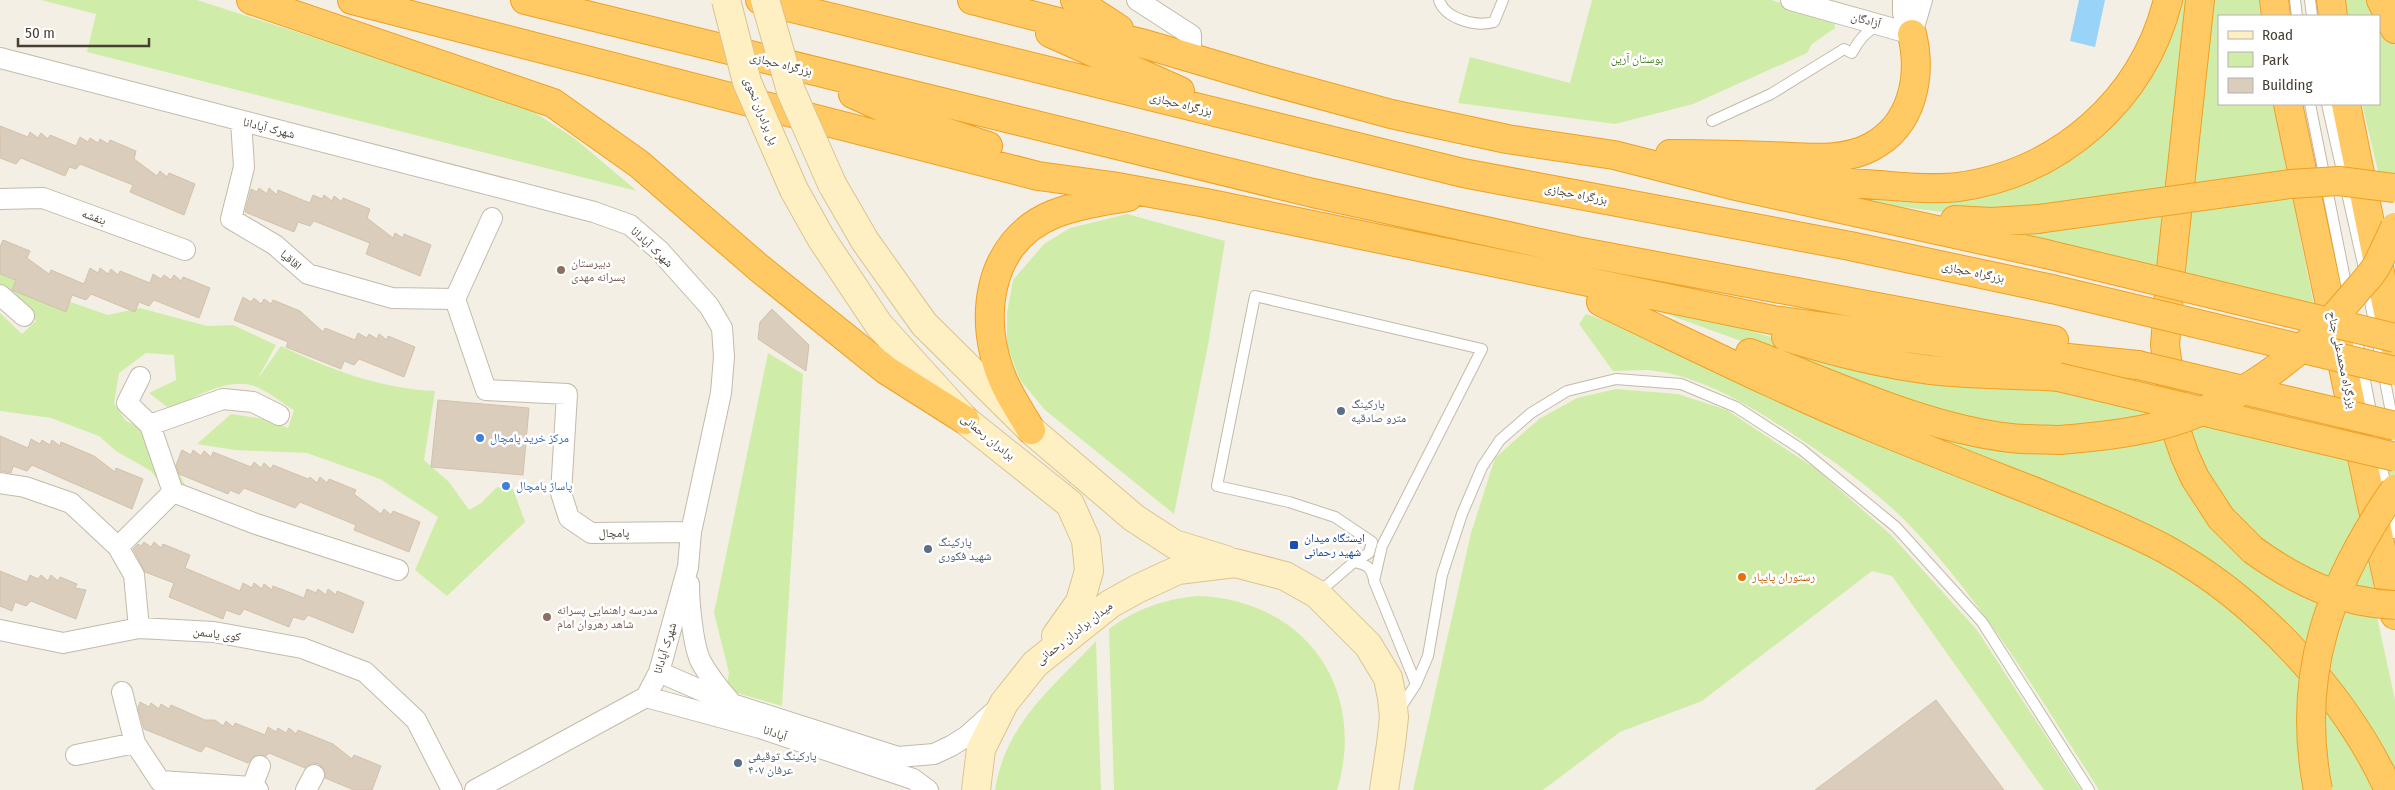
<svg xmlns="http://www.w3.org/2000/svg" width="2395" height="790" font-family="'Fira Sans Condensed','Noto Naskh Arabic',sans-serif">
<rect width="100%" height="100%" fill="#f4efe4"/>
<!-- green -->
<path fill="#cfeda8" d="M41 0H197L523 105 574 138 637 191 87 52 96 14Z
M1592 0H1771L1834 17 1835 28 1812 44 1807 53 1693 104 1615 124 1458 103 1470 57 1570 83Z
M2178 0H2191L2170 192 1994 213 1941 212 1866 202 1734 177 1870 195 2068 155Z
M2209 0H2259L2261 16H2219V104H2274L2287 174 2190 188Z
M2346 0H2370L2378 16H2348Z
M2379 17 2395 45V179L2379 176 2362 104H2379Z
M2292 195 2316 316 2180 283 2188 209Z
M2169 212 2160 277 1992 228Z
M1127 214 1225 241 1209 340 1174 514 1045 410 1020 380 1007 346V313L1013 280 1044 244 1070 228Z
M0 266 50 295 108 315 140 308 207 326 233 325 276 345 257 380 281 346C329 369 381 389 435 391L424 460 449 482 469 510 481 503 497 487 513 489 525 522 447 596 415 570 438 517 380 479 307 453 235 450 197 444 231 414 264 419 288 428 294 410C282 403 268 391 254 386 228 377 192 398 171 410L149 393 176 380 174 355 146 353 119 373 114 403 126 421 163 438 187 490 171 497 151 471 116 451 99 436 51 418 0 411V313L22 334 36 321 0 286Z
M1619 297 1743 328 1817 352 2007 378 2163 413 2130 422 2035 430 1936 411Z
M1586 314 1653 337 2052 509 2187 572 2305 674 2309 790H2099C2042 701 1988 609 1915 531 1881 494 1837 463 1794 435 1753 407 1698 374 1647 370 1636 370 1624 371 1613 371L1579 324Z
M768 353 803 374 782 706 726 690 729 673 714 613Z
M1616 389 1678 394 1727 410 1816 469 1891 535 1977 630 2081 790H2044L1892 576 1872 571 1702 701 1620 732 1543 790H1413L1471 533 1495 458 1539 419 1577 398Z
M2212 417 2395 461V478L2331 582 2282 561 2220 500 2185 426Z
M1900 419 2167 433 2176 459 2324 600 2309 655 2271 617 1932 441Z
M2368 551 2374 592 2349 588Z
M1197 596C1304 599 1368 688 1337 790H1114L1109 629C1136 609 1164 599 1197 596Z
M2341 605 2376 612 2395 700V782L2325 676Z
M1096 641 1101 790H995C1005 724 1053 687 1096 641Z
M2323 698 2381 790H2328Z"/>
<!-- water -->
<path fill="#99d3f8" d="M2079 0H2105L2095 47 2070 41Z"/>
<!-- building -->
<path fill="#dacdbb" stroke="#d2c2ab" d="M0 126 28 137 30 132 38 138 41 133 48 139 50 135 76 146 80 137 88 142 90 138 98 143 100 139 108 144 110 140 136 151 134 159 157 176 160 171 167 177 169 173 195 184 184 215 130 192 133 185 80 164 76 169 69 167 65 176 21 158 16 164 0 158Z
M259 188 267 194 269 188 277 195 278 190 310 203 313 195 322 199 324 195 332 201 334 196 342 202 343 198 370 209 367 218 393 238 395 233 403 238 404 234 431 245 420 276 366 254 370 243 314 221 310 226 298 222 294 232 245 212 251 189 257 192Z
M3 240 30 251 27 258 49 274 51 270 84 284 90 268 98 273 100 268 108 274 111 269 118 275 120 271 150 283 153 274 161 279 164 275 171 280 174 275 181 281 183 277 210 288 199 318 154 300 149 306 139 302 135 312 91 294 86 300 72 295 66 312 12 290 16 280 0 274V247Z
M243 297 251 302 254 298 261 304 264 299 271 304 273 300 300 311 323 332 325 328 355 340 358 333 367 338 369 334 377 339 379 334 387 340 388 336 415 347 404 377 359 359 354 365 344 361 341 369 286 347 288 342 234 320Z
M772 309 809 345 806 371 758 339 760 322Z
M438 400 529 408 523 475 431 467Z
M0 436 28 448 31 439 40 444 42 440 50 445 52 440 60 446 61 442 94 456 115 472 116 468 143 479 132 509 32 465 27 471 13 466 11 473 0 471Z
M182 450 191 455 193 450 201 456 204 451 211 457 213 452 251 467 254 462 261 468 264 463 271 469 273 465 308 479 310 477 317 483 320 477 327 483 329 479 356 490 354 494 381 514 384 509 391 515 393 511 420 522 409 552 354 530 356 525 300 502 295 508 244 488 239 494 230 490 228 494 179 474 176 465Z
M144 542 151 547 154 542 161 548 163 544 190 555 185 568 240 591 243 583 252 588 254 583 262 589 264 584 272 590 273 586 304 598 307 589 316 593 318 589 326 595 328 589 336 595 337 591 364 602 353 633 308 615 304 620 293 617 289 627 244 609 240 615 226 610 223 619 169 597 174 583 145 572 133 549 138 544 141 546Z
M0 571 27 582 30 575 38 579 41 575 48 581 51 575 58 581 60 577 77 584 75 588 86 590 76 619 31 601 26 606 15 602 12 611 0 606Z
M1936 700 2004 790H1815Z
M140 702 149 707 151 703 159 709 161 704 169 709 171 705 205 720H215L223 726 226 721 233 727 235 723 265 735 268 727 276 732 278 728 286 733 289 728 296 734 298 730 333 744 352 759 354 755 381 766 372 790H354L325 778 324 769 319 764 313 763 305 768 269 753 266 756H254L248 763 206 746 201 752 144 729 138 708Z"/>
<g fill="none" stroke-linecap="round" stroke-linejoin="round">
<!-- lane casing -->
<g stroke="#c3baa9" stroke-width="12">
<path id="lane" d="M1439 0C1445 19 1476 27 1494 22L1503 0
M2295 0 2297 16
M2310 0 2312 16
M2310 104 2348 294
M2327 104 2363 264 2393 423
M1712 121 1771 94 1844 49 1852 53C1859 40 1865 32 1879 25
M2355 330 2387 493
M2390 507 2395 533
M1354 562C1367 565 1371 566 1374 580
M1318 593 1354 562 1369 553 1372 542 1335 517 1289 502 1217 486 1255 296 1482 349 1382 546 1374 581 1416 684
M1399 710 1416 684 1428 656 1442 575 1462 514 1482 467 1500 440 1531 413 1567 391 1616 379 1681 384 1736 407 1801 449 1896 527 1982 622 2089 790"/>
</g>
<!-- street casing -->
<g stroke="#c3baa9" stroke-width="22">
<path id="street" d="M1137 0 1191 35V59
M1791 0 1912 34
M1903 0V13L1912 34
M1912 34 1922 0
M0 58 594 212 630 225 659 250 709 306 722 328 724 357 721 393 691 532 688 567 659 672 646 697 475 790
M241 121 244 167 231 219 275 245 308 274 392 298 455 299
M0 199 43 198 185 250
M492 218 455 299 486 390 567 394 561 493 569 518 591 533 691 532
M0 295 24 316
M140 377 127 403 150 425 223 399 253 402 279 415
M150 425 173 492 256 524 398 570
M0 483 25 487 71 503 118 547 134 575 139 628 214 632 302 648 365 672 416 720 452 790
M118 547 173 492
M689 584C689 603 693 646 701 662 709 676 718 688 729 700
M0 630 63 643 139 628
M659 672 732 704 898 757 934 754 951 746 967 736 995 711
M646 697 760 728 913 779 928 790
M135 743 160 781 252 787 258 790
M76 755 135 743 122 692
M252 787 260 766
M306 790 314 775"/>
</g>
<!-- secondary casing -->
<g stroke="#d9c48f" stroke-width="30">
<path id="secondary" d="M832 184 865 241 924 324 1031 430 1134 518 1174 544 1226 560
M794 190 821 238 879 325 965 420 1070 504 1086 540 1089 571 1080 602 1056 636
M976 790 981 749 1004 703 1035 664 1110 604 1137 589 1178 570 1235 563 1285 576 1317 594 1368 645 1388 678 1392 698 1394 717 1391 744 1384 790"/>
</g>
<!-- highway casing -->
<g stroke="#eea024" stroke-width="30">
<path id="highway" d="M251 0 553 103 639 164 759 268 886 370 965 420
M352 0 1038 176 1112 186 1206 203 1773 320 2009 352 2138 365
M525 0 1313 193 1576 251 2054 340
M760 0 1463 173 1850 246 2052 289
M972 0 1141 43 1266 80 1391 114 1507 139 1614 155 1732 185 2046 254
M1075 0 1119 29
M2200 0 2171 269 2165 345 2177 433 2185 456 2195 478 2221 518 2253 550
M2274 0 2276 16
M2331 0 2333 16
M2381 0 2395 29
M1050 33 1180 91
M853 94 915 122 988 146
M2288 104 2395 615
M2346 104 2395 347
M1670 154C1703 154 1736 155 1770 156 1802 157 1842 163 1871 147 1913 125 1922 76 1912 34
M1732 166C1780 176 1830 182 1879 185 1905 187 1932 190 1958 187 2060 173 2143 100 2168 0
M1955 220 1991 222 2038 219
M1601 302C1692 345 1782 390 1874 428 1930 451 1987 473 2043 495 2084 512 2126 528 2165 549 2258 600 2345 694 2389 790
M1786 337C1834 352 1881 364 1931 370 1973 375 2016 374 2058 377
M1750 353C1833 384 1923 428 2011 438 2027 440 2044 439 2060 440
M1031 430C1022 414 1010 397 1003 380 977 320 987 241 1054 214 1078 205 1103 201 1128 197"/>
</g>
<!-- lane -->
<use href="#lane" stroke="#fff" stroke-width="10"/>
<!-- street -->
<use href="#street" stroke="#fff" stroke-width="20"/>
<!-- secondary -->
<use href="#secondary" stroke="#fff0c3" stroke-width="28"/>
<!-- highway -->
<use href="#highway" stroke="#ffc964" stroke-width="28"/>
<!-- secondary-bridge casing -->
<g stroke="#d9c48f" stroke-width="30" stroke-linecap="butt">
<path id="secondary-bridge" d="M726 0 747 82 794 190
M765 0 791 91 832 184"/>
</g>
<!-- highway-bridge casing -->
<g stroke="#eea024" stroke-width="30" stroke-linecap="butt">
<path id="highway-bridge" d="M2038 219 2290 184 2339 181 2395 188
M2046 254 2395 338
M2052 289 2395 371
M2138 365 2395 426
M2058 377 2395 457
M2060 440C2093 437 2126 434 2158 426 2235 406 2303 356 2353 295 2361 285 2371 276 2377 265 2383 253 2389 240 2395 227
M2253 550C2296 581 2341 603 2395 605
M2318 790C2295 674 2330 583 2395 489"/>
</g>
<!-- secondary-bridge -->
<use href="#secondary-bridge" stroke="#fff0c3" stroke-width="28"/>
<!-- highway-bridge -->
<use href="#highway-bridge" stroke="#ffc964" stroke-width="28"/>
</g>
<!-- markers -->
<g fill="#8d6e63" stroke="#fff" stroke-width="2">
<circle cx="561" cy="270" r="5"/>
<circle cx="547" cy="617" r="5"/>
</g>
<g fill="#5c6f8a" stroke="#fff" stroke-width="2">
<circle cx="1341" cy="411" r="5"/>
<circle cx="928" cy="549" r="5"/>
<circle cx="738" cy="763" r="5"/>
</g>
<g fill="#3f7fe0" stroke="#fff" stroke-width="2">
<circle cx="480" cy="438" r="5"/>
<circle cx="506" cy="486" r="5"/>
</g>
<rect fill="#1a4fb4" stroke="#fff" stroke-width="2" x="1289" y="540" width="10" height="10" rx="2.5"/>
<circle fill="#e8710a" stroke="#fff" stroke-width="2" cx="1742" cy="577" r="5"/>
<g text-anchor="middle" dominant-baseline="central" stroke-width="5" stroke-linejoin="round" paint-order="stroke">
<!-- street labels -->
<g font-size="12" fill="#473f33" stroke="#fff">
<text transform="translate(1866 20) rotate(15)">آزادگان</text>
<text transform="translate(781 64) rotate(14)">بزرگراه حجازی</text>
<text transform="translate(1181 104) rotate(14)">بزرگراه حجازی</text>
<text transform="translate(761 111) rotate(68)">پل برادران نحوی</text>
<text transform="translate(269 128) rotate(14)">شهرک آپادانا</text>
<text transform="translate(1576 194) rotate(11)">بزرگراه حجازی</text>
<text transform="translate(94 217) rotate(20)">بنفشه</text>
<text transform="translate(652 247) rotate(43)">شهرک آپادانا</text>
<text transform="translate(291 260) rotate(41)">اقاقیا</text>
<text transform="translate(1973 272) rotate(12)">بزرگراه حجازی</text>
<text transform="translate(2342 360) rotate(78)">بزرگراه محمدعلی جناح</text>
<text transform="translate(988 437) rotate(39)">برادران رحمانی</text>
<text transform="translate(614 533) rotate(-1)">پامچال</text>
<text transform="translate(1074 633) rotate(-38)">میدان برادران رحمانی</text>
<text transform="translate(217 634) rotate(7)">کوی یاسمن</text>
<text transform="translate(665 648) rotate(-73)">شهرک آپادانا</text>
<text transform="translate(775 733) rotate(18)">آپادانا</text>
</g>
<!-- park labels -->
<g font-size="12" fill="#467f20" stroke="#fff">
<text x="1637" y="59">بوستان آرین</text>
</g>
<!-- education labels -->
<g font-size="12" fill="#785e54" stroke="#fff" text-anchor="start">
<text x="571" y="263">دبیرستان<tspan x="571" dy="14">پسرانه مهدی</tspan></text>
<text x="557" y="610">مدرسه راهنمایی پسرانه<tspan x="557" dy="14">شاهد رهروان امام</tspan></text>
</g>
<!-- service labels -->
<g font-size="12" fill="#4e5e75" stroke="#fff" text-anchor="start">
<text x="1351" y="404">پارکینگ<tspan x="1351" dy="14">مترو صادقیه</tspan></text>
<text x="938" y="542">پارکینگ<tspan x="938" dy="14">شهید فکوری</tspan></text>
<text x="748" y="756">پارکینگ توقیفی<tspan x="748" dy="14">عرفان ۴۰۷</tspan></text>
</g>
<!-- shop labels -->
<g font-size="12" fill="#366cbe" stroke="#fff" text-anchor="start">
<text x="490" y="438">مرکز خرید پامچال</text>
<text x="516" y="486">پاساژ پامچال</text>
</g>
<!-- transit labels -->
<g font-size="12" fill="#164399" stroke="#fff" text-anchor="start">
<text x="1304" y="538">ایستگاه میدان<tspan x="1304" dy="14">شهید رحمانی</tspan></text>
</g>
<!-- food labels -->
<g font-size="12" fill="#c56008" stroke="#fff" text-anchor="start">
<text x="1752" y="577">رستوران پایپار</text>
</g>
</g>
<!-- legend -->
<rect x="2218" y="15" width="162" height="90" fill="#ffffff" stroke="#b5b2ad"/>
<rect x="2228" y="31" width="25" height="8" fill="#fff0c3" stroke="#b5b2ad"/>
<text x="2262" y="40" font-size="15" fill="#473f33">Road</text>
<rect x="2228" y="52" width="25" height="15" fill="#cfeda8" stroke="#b5b2ad"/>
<text x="2262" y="65" font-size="15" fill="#473f33">Park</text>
<rect x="2228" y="78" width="25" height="15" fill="#dacdbb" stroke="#b5b2ad"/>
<text x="2262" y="90" font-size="15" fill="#473f33">Building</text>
<!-- scale -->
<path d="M18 38v8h131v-8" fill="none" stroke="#473f33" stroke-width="2.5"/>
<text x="25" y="38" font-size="15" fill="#473f33" stroke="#ffffff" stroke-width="4" paint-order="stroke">50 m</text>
</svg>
